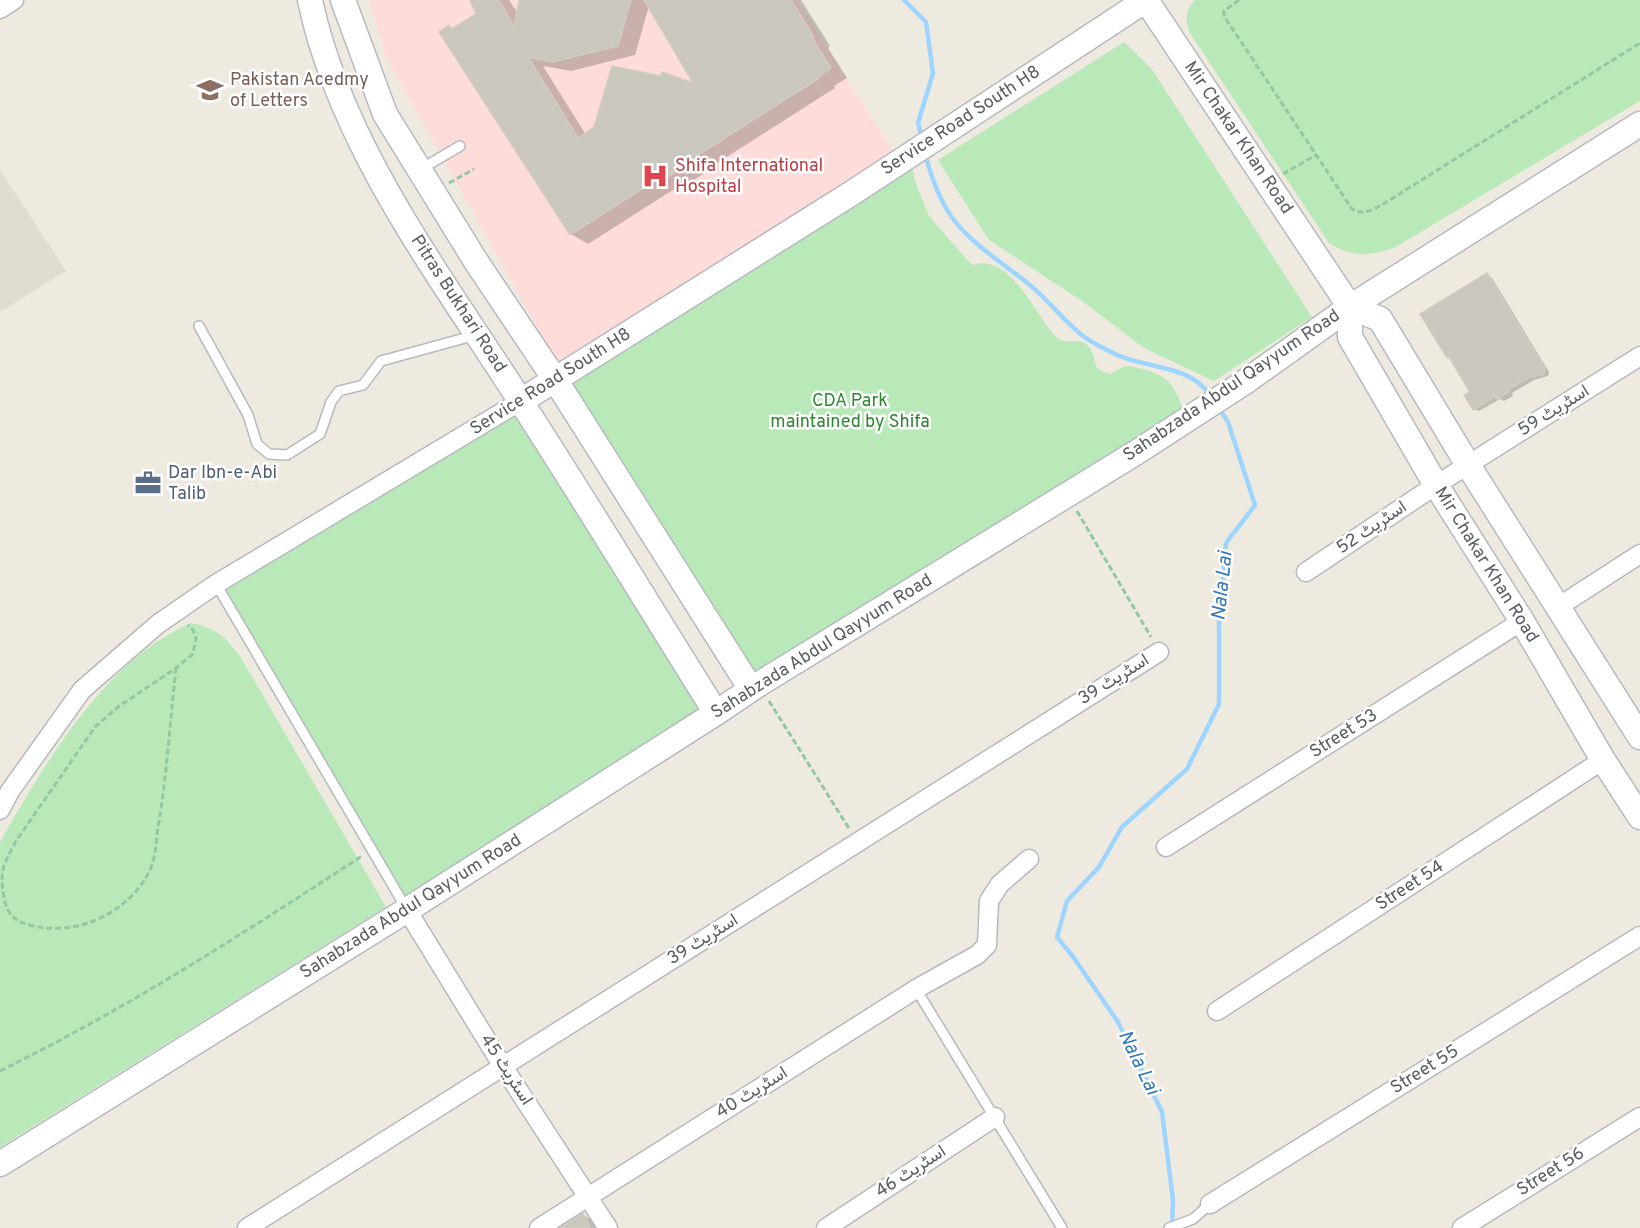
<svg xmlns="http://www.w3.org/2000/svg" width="1640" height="1228" font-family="Overpass,Vazirmatn,sans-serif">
<rect width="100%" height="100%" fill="#eeeae0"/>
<!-- education -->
<path fill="#e0dcd0" d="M0 170 66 271 0 312Z"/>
<!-- medical -->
<path fill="#fddcd9" d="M369 0H797L894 153 557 363 386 57Z"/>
<!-- green -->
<path fill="#b9e8b9" d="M1195 0H1640V101L1394 248C1368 256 1353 258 1329 243L1190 33C1185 21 1185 9 1195 0Z
M1124 42 1151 68 1312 317 1214 381 1144 348 1082 301 989 240 938 160Z
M909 155 916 184 929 216 969 262 973 265C1010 252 1036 316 1056 337 1066 347 1080 335 1089 347 1094 353 1094 362 1097 368 1116 379 1109 372 1123 367 1128 365 1136 368 1142 369 1174 376 1175 392 1188 419L751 689 556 381Z
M521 401 716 713 407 910 216 584Z
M191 623C218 629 224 636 240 656L386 907 0 1147V842C45 763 105 660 191 623Z"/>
<!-- shadow -->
<path fill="#0003" fill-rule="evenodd" d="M472 0H509L518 14 520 0H801L830 46 828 48 847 78 834 86 835 88 711 167 712 168 679 190 676 188 588 244 571 234 441 32 449 27 454 30 478 15ZM649 6 697 86 595 128 586 135 543 66 571 71 635 55Z
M1487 275 1492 278 1549 372 1548 376 1534 380 1512 393 1513 396 1504 401 1500 399 1479 411 1474 409 1472 392 1453 360 1448 357Z
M583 1215 594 1221 598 1228H563Z"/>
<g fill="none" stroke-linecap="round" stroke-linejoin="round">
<!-- stream -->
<path stroke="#9ed5ff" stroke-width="4.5" d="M904 0 926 22 933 73 918 123 922 138
M925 152C930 174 939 198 951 216 972 245 1003 263 1030 285 1049 301 1064 321 1083 336 1092 343 1105 349 1115 354 1146 369 1189 364 1210 395
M1172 1227 1173 1200 1162 1112 1118 1022 1074 958 1057 937 1067 901 1099 867 1122 827 1187 769 1219 704V623L1226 543 1255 505 1228 422 1218 407"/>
</g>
<!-- building -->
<path fill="#cac7bf" stroke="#d3ccbe" stroke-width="1.5" d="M470 0H499L514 26 519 0H631L618 46 553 62 528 57 578 138 594 127 612 66 661 76 662 72 693 83 644 0H791L814 37 812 38 831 68 818 77 819 78 695 157 697 159 661 181 659 178 570 235 439 32 449 25 452 29 476 14Z
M1487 273 1545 368 1544 374 1528 378 1507 390 1509 392 1497 399 1495 396 1473 410 1464 395 1470 392 1449 357 1447 358 1420 314Z
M583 1213 590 1228H560Z"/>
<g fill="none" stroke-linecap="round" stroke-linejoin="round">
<!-- lane casing -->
<g stroke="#b6b9be" stroke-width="12">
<path id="lane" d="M421 169 460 146
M199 326 248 415 257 444 269 454 287 455 320 434 331 402 339 391 363 385 381 361 476 335
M216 584 406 908
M916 989 1062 1228
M1169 1228 1193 1219 1210 1204"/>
</g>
<!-- street casing -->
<g stroke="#b6b9be" stroke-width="21">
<path id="street" d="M0 9 14 0
M1306 572 1436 485 1640 356
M1558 607 1640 554
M0 810 10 791 82 690 158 624 216 584 521 401
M1166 847 1522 621
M407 910 502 1065 608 1228
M1217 1011 1603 760
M1210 1204 1640 936
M247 1228 1159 652
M539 1228 916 989 977 955 987 945 989 901 1000 884 1029 859
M826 1228 995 1117
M1462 1228 1640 1117"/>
</g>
<!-- secondary casing -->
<g stroke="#b6bac0" stroke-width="27">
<path id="secondary" d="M310 0C340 143 436 270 514 391 583 497 649 606 716 713
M343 0 385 114 477 263 556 381 751 689
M1146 0 1350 307V337L1436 485 1522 621 1603 760 1640 817
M1350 307 1380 319 1468 465 1640 737
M521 401 852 193 1146 0
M0 1164 407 910 716 713 759 684 1137 452 1245 382 1350 307 1640 124"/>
</g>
<!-- path -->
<path stroke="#92c9a1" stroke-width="3" stroke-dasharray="6 3" stroke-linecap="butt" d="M1239 0 1224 11V16L1352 209C1364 216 1374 209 1385 203L1640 43
M1283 174 1316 155
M449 183 474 169
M1077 511 1151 637
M176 668C170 721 167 775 158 827 156 842 156 859 149 872 128 913 78 936 33 926 16 922 7 916 4 897 2 887 1 876 4 866 7 857 12 849 16 841L95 727 118 707 176 668 193 654 196 638 193 630 188 625
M769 701 850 830
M0 1071C126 1009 244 933 362 856"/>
<!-- lane -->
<use href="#lane" stroke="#fff" stroke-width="9"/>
<!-- street -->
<use href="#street" stroke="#fff" stroke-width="18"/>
<!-- secondary -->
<use href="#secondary" stroke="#fff" stroke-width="24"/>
</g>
<!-- icons -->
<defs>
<g id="university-bare" transform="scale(2.07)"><path d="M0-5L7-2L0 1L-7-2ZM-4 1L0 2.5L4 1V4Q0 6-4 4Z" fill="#8d6e63" stroke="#fff" stroke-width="2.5" paint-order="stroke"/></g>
<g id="hospital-bare" transform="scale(2.07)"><path d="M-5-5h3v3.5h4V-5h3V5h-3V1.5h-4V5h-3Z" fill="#e0444e" stroke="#fff" stroke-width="2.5" paint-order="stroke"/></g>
<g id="office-bare" transform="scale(2.07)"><path d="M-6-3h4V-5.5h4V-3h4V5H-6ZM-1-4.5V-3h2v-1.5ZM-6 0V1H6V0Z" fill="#5c6f8a" stroke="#fff" stroke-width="2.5" paint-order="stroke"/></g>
</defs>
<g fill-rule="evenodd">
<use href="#university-bare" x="210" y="90"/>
<use href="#hospital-bare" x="655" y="176"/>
<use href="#office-bare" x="148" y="483"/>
</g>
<g text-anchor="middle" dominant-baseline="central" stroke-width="5" stroke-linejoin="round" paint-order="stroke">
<!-- education labels -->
<g font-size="18" fill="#785e54" stroke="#fff" text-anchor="start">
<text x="230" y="80">Pakistan Acedmy<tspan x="230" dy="21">of Letters</tspan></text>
</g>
<!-- street labels -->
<g font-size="18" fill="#595d63" stroke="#fff">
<text transform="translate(961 121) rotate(-33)">Service Road South H8</text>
<text transform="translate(1238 138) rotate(56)">Mir Chakar Khan Road</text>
<text transform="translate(458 304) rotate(57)">Pitras Bukhari Road</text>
<text transform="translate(551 382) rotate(-32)">Service Road South H8</text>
<text transform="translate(1232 386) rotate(-34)">Sahabzada Abdul Qayyum Road</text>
<text transform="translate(1554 411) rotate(-32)">اسٹریٹ 59</text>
<text transform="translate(1372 528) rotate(-34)">اسٹریٹ 52</text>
<text transform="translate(1486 565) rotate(58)">Mir Chakar Khan Road</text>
<text transform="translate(822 647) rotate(-32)">Sahabzada Abdul Qayyum Road</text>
<text transform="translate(1114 680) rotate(-32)">اسٹریٹ 39</text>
<text transform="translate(1344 734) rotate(-32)">Street 53</text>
<text transform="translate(1410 886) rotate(-33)">Street 54</text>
<text transform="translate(411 907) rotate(-32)">Sahabzada Abdul Qayyum Road</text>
<text transform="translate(703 940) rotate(-32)">اسٹریٹ 39</text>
<text transform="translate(506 1070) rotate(57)">اسٹریٹ 45</text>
<text transform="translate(1425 1070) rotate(-32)">Street 55</text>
<text transform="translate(752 1093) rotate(-32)">اسٹریٹ 40</text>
<text transform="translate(911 1172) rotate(-33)">اسٹریٹ 46</text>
<text transform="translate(1551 1172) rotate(-32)">Street 56</text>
</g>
<!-- health labels -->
<g font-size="18" fill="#be3a42" stroke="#fff" text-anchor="start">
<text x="675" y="166">Shifa International<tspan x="675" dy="21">Hospital</tspan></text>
</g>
<!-- park labels -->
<g font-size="18" fill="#2d872f" stroke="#fff">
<text x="850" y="401">CDA Park<tspan x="850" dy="21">maintained by Shifa</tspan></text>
</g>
<!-- service labels -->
<g font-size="18" fill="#4e5e75" stroke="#fff" text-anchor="start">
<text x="168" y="473">Dar Ibn-e-Abi<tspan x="168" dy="21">Talib</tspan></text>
</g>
<!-- water labels -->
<g font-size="20" font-style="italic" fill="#3276ba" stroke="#fff">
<text transform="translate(1223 586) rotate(-84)">Nala Lai</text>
<text transform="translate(1138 1063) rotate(64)">Nala Lai</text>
</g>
</g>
</svg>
